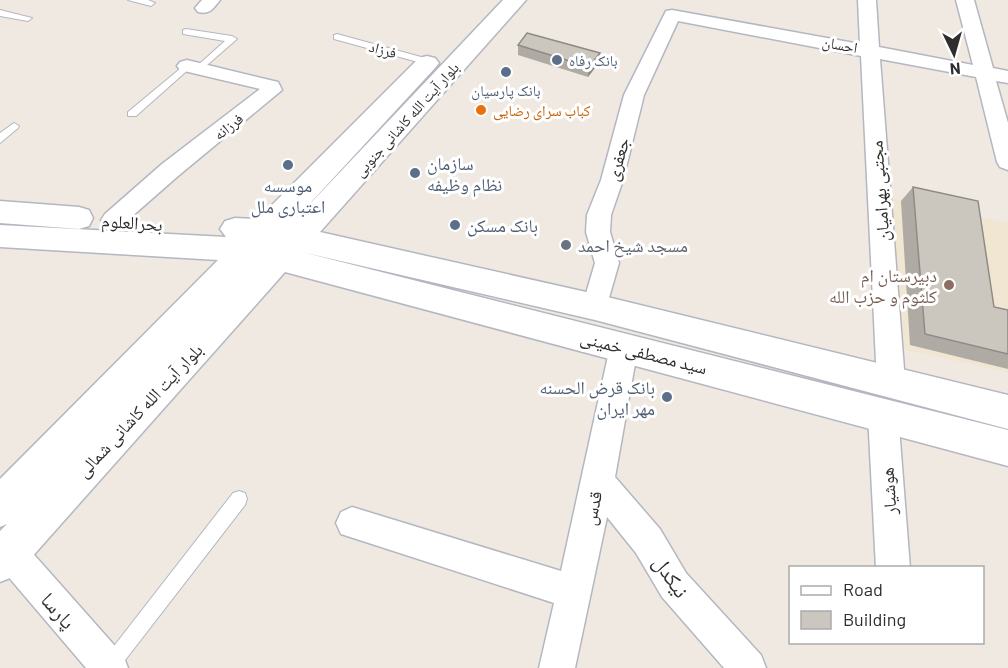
<svg xmlns="http://www.w3.org/2000/svg" width="1008" height="668" font-family="Barlow,'Noto Naskh Arabic',sans-serif">
<rect width="100%" height="100%" fill="#efe9e1"/>
<!-- education -->
<path fill="#f0e6d1" d="M888 198 1008 223V372L891 347Z"/>
<g fill="none" stroke-linecap="round" stroke-linejoin="round">
<!-- service casing -->
<g stroke="#b4b7c1" stroke-width="2">
<path id="service" d="M128 0H148L155 3 151 6Z
M0 10 32 18 28 21 0 16Z
M186 29 232 36 237 39 199 72 194 69 196 67 225 41 183 34V30Z
M337 34 432 60 434 62 429 65 334 39V35Z
M187 63 190 64V68L136 116H128V112Z
M14 123 19 126 18 128 0 143V133Z
M239 491 245 493 247 499 245 505 119 668H102L104 659 233 493Z"/>
</g>
<!-- minor casing -->
<g stroke="#b4b7c1" stroke-width="3">
<path id="minor" d="M202 0H220C213 9 209 15 198 12L195 8Z
M858 0H876L879 47 973 65 956 0H974L993 68 1008 71V83L996 81 1008 123V170L1000 167 997 162 976 77 880 59 905 382 901 391 891 395 881 391 877 382 861 56 678 21 644 95 623 180 611 215 610 232 619 263 604 315 595 318 586 315 582 307 595 263 586 232 587 215 601 180 624 95 666 11 672 10 860 44Z
M187 60 278 82 282 90 178 176 121 226 113 229 105 226 101 220 105 214 162 164 260 89 180 70 177 66 180 62Z
M624 335 634 339 638 347 615 477 660 529 686 573 761 655 766 668H724L662 597 636 553 607 517 575 668H539L554 603 341 534 336 523 341 512 352 507 561 571 610 347 614 339Z
M883 400 893 404 898 414 910 568H876L868 414 873 404Z
M9 535 21 540 123 655 128 668H86L0 567V539Z"/>
</g>
<!-- secondary casing -->
<g stroke="#b4b7c1" stroke-width="3">
<path id="secondary" d="M503 0H526L320 232 595 294 1008 395V429L595 320 302 252 1008 430V466L285 272 15 576 0 582V531L7 524 0 527V479L218 260 0 247V225L226 237 220 229 225 221 235 218 258 219 419 58 427 56 435 58 439 63 435 68 290 225Z
M0 201 79 207 89 210 93 218 89 226 79 229 0 223Z"/>
</g>
<!-- service -->
<use href="#service" fill="#fff" fill-rule="evenodd"/>
<!-- minor -->
<use href="#minor" fill="#fff" fill-rule="evenodd"/>
<!-- secondary -->
<use href="#secondary" fill="#fff" fill-rule="evenodd"/>
</g>
<!-- wall -->
<path fill="#afaba4" d="M518 45 598 64 588 77 518 55Z
M913 187 994 307 1008 310V369L910 345 901 201Z"/>
<!-- shaded-wall -->
<path fill="#8e8b86" d="M600 53 598 64 588 77 589 67Z"/>
<!-- building -->
<path fill="#cbc7bf" stroke="#8e8b86" stroke-width="1.5" d="M527 33 600 53 589 67 518 45Z
M913 187 978 201 994 307 1008 310V354L925 334Z"/>
<!-- markers -->
<g fill="#5c6f8a" stroke="#fff" stroke-width="2">
<circle cx="557" cy="60" r="6"/>
<circle cx="506" cy="72" r="6"/>
<circle cx="288" cy="165" r="6"/>
<circle cx="415" cy="173" r="6"/>
<circle cx="455" cy="225" r="6"/>
<circle cx="667" cy="397" r="6"/>
</g>
<circle fill="#e8710a" stroke="#fff" stroke-width="2" cx="481" cy="110" r="6"/>
<circle fill="#6b7280" stroke="#fff" stroke-width="2" cx="566" cy="245" r="6"/>
<circle fill="#8d6e63" stroke="#fff" stroke-width="2" cx="949" cy="285" r="6"/>
<g text-anchor="middle" dominant-baseline="central" stroke-width="6" stroke-linejoin="round" paint-order="stroke">
<!-- far-street labels -->
<g font-size="15" fill="#2e2e2e" stroke="#fff">
<text transform="translate(840 44) rotate(10)">احسان</text>
<text transform="translate(383 49) rotate(15)">فرزاد</text>
<text transform="translate(406 119) rotate(-48)">بلوار آیت الله کاشانی جنوبی</text>
<text transform="translate(228 126) rotate(-38)">فرزانه</text>
</g>
<!-- far-service labels -->
<g font-size="15" fill="#4e5e75" stroke="#fff" text-anchor="start">
<text x="569" y="60">بانک رفاه</text>
<text x="506" y="90" text-anchor="middle">بانک پارسیان</text>
</g>
<!-- far-food labels -->
<g font-size="15" fill="#c56008" stroke="#fff" text-anchor="start">
<text x="493" y="110">کباب سرای رضایی</text>
</g>
<!-- street labels -->
<g font-size="18" fill="#2e2e2e" stroke="#fff">
<text transform="translate(617 159) rotate(-74)">جعفری</text>
<text transform="translate(879 191) rotate(-94)">مجتبی بهرامیان</text>
<text transform="translate(132 222) rotate(4)">بحرالعلوم</text>
<text transform="translate(644 352) rotate(14)">سید مصطفی خمینی</text>
<text transform="translate(139 410) rotate(-47)">بلوار آیت الله کاشانی شمالی</text>
<text transform="translate(888 491) rotate(-94)">هوشیار</text>
<text transform="translate(592 508) rotate(-78)">قدس</text>
</g>
<!-- service labels -->
<g font-size="18" fill="#4e5e75" stroke="#fff" text-anchor="start">
<text x="427" y="163">سازمان<tspan x="427" dy="21">نظام وظیفه</tspan></text>
<text x="288" y="185" text-anchor="middle">موسسه<tspan x="288" dy="21">اعتباری ملل</tspan></text>
<text x="467" y="225">بانک مسکن</text>
<text x="655" y="387" text-anchor="end">بانک قرض الحسنه<tspan x="655" dy="21">مهر ایران</tspan></text>
</g>
<!-- worship labels -->
<g font-size="18" fill="#5b616d" stroke="#fff" text-anchor="start">
<text x="578" y="245">مسجد شیخ احمد</text>
</g>
<!-- education labels -->
<g font-size="18" fill="#785e54" stroke="#fff" text-anchor="end">
<text x="937" y="275">دبیرستان ام<tspan x="937" dy="21">کلثوم و حزب الله</tspan></text>
</g>
<!-- near-street labels -->
<g font-size="21" fill="#2e2e2e" stroke="#fff">
<text transform="translate(672 576) rotate(56)">نیکدل</text>
<text transform="translate(59 610) rotate(49)">پارسا</text>
</g>
</g>
<!-- legend -->
<rect x="789" y="566" width="195" height="78" fill="#ffffff" stroke="#ababab" stroke-width="1.5"/>
<rect x="801" y="586" width="30" height="9" fill="#ffffff" stroke="#ababab" stroke-width="1.5"/>
<text x="843" y="596" font-size="18" fill="#2e2e2e">Road</text>
<rect x="801" y="611" width="30" height="18" fill="#cbc7bf" stroke="#ababab" stroke-width="1.5"/>
<text x="843" y="626" font-size="18" fill="#2e2e2e">Building</text>
<!-- north arrow -->
<g transform="translate(954 54) rotate(175)" stroke="#ffffff" stroke-width="4.5" paint-order="stroke">
<path d="M0-4.5L10 22L0 15L-10 22Z" fill="#2e2e2e"/>
<text y="-9" font-size="16" font-weight="bold" text-anchor="middle" fill="#2e2e2e">N</text>
</g>
</svg>
